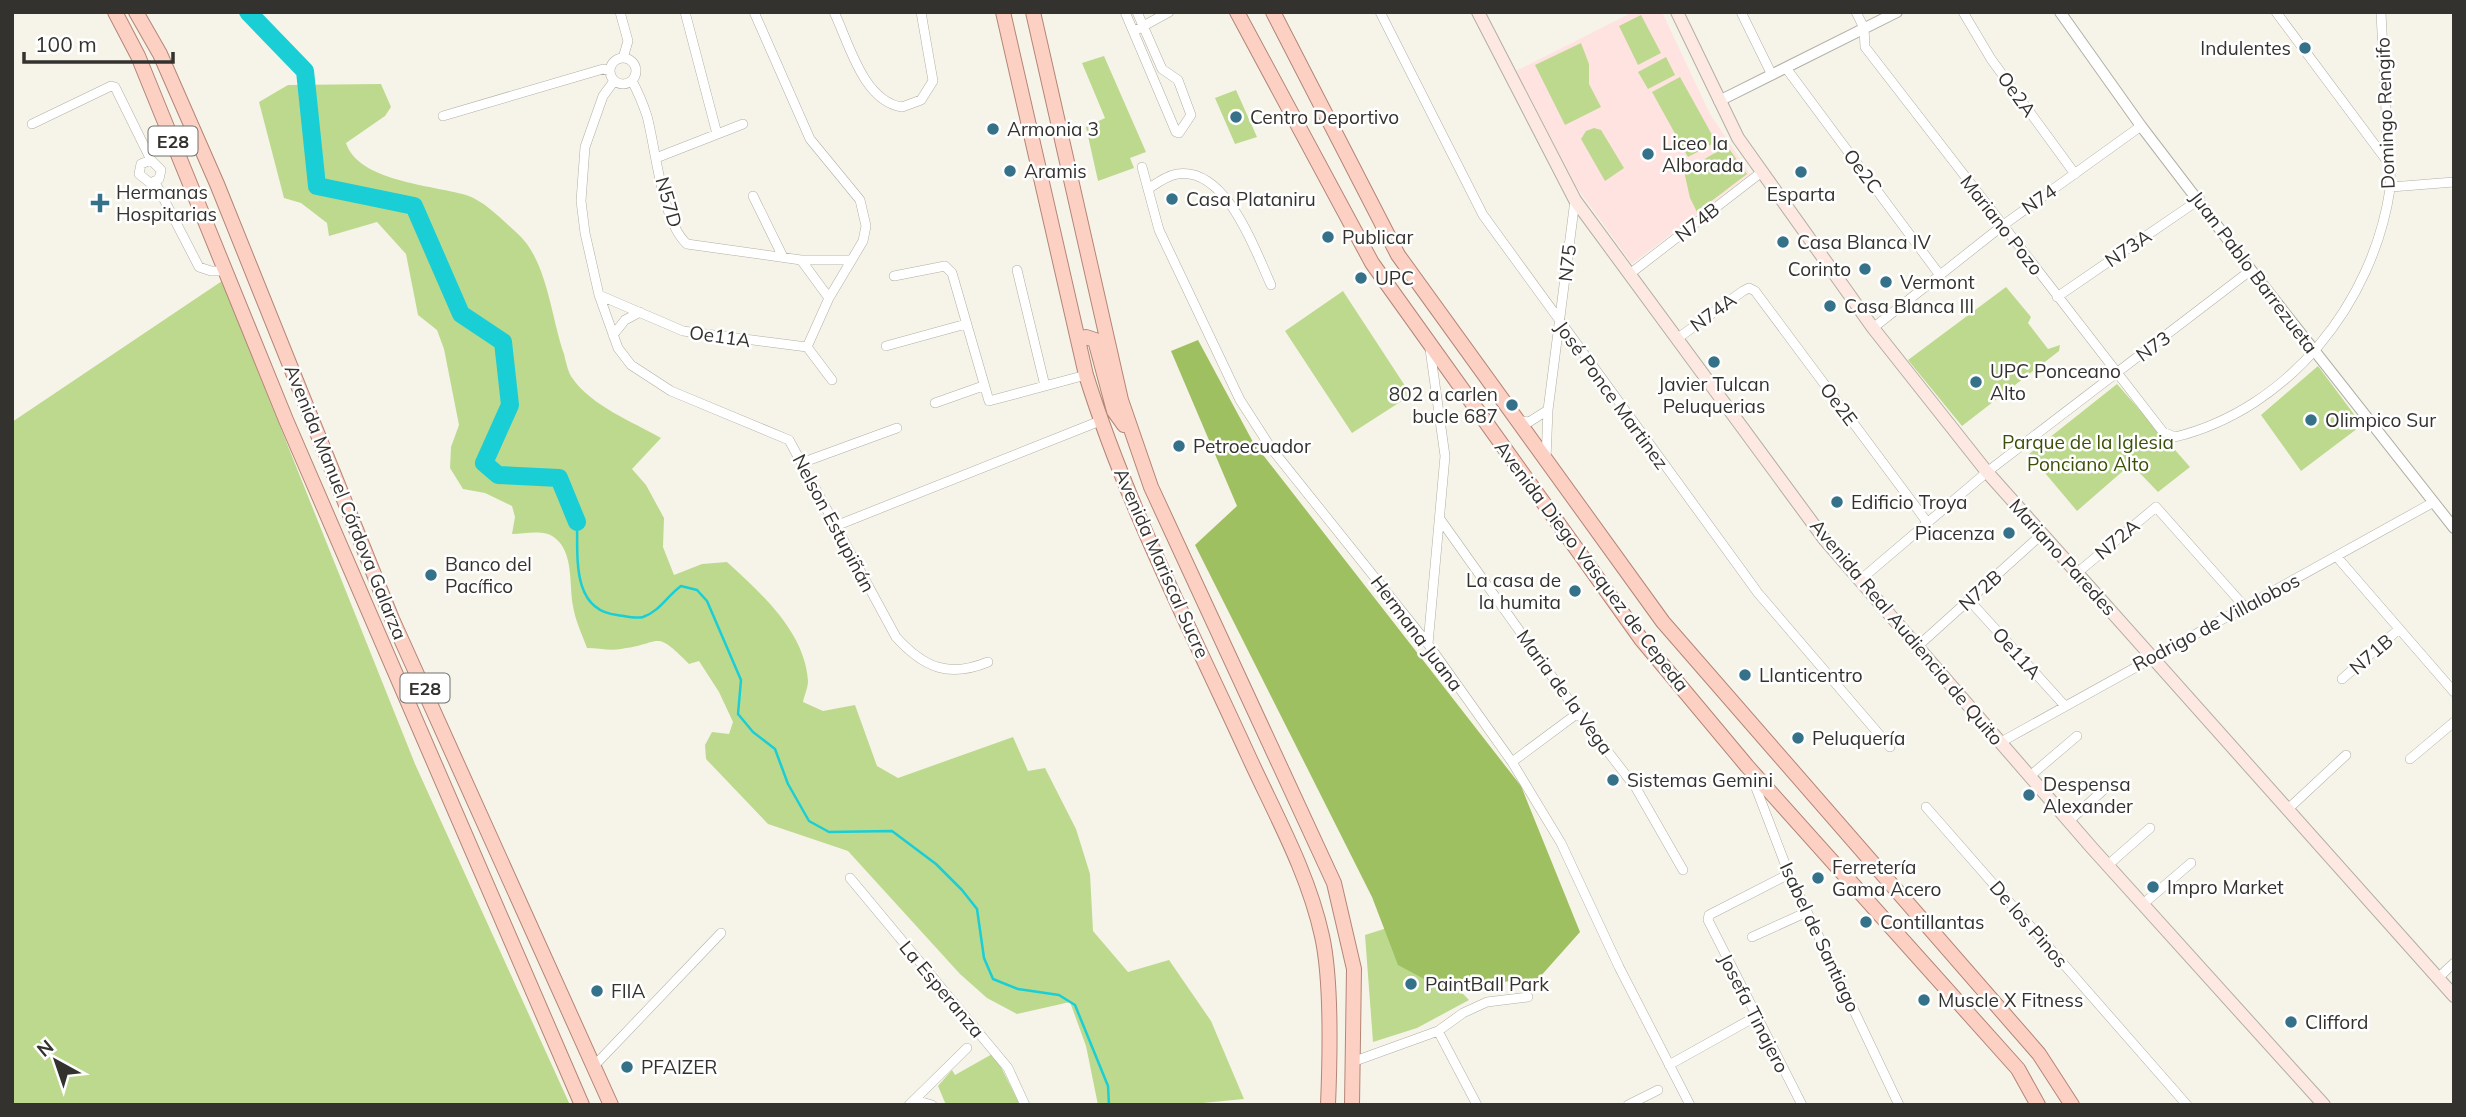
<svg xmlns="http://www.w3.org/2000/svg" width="2466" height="1117" font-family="Mulish,sans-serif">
<rect width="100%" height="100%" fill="#f6f4e9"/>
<!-- education -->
<path fill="#fee3e1" d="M1633 12H1662L1710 114 1750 174 1632 264 1577 188 1516 71Z"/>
<!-- green -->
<path fill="#bdd98e" d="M1641 15 1661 53 1638 65 1619 26Z
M1581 43 1589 64V84L1601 107 1565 125 1535 65Z
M1104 56 1146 152 1130 158 1134 168 1098 181 1086 127 1105 118 1082 63Z
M1666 57 1675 75 1648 89 1638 72Z
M1680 77 1716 142 1688 157 1652 92Z
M381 84 391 107 385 116 346 143C358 181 431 185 466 195 485 201 502 220 517 233 547 259 551 317 564 354 566 362 568 373 573 379 592 406 633 422 661 438L632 469 646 485 664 518 663 547 674 575 702 564 727 562C761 593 805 632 808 681 808 688 804 696 803 702L823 711 855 705 877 766 898 778 1013 737 1028 771 1045 768 1076 829 1090 874 1093 931 1128 972 1169 960 1211 1021 1244 1099 1182 1105H1098L1086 1046 1070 1002 1017 1014 987 998 960 974 848 851 768 824 706 759 705 745 712 732 729 734 733 722 719 692 699 661 689 664C653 628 663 644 621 649 610 651 598 648 587 648 582 634 575 620 573 606 569 585 574 553 555 538 544 529 525 534 512 534L515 517 512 506 485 493 463 489 450 468 451 447 459 425 444 349 437 330 418 315 406 254 377 222 329 236 327 223 301 203 284 198 259 102 288 85Z
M1236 90 1257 137 1235 144 1215 98Z
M1594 128 1601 130 1624 168 1605 181 1581 139 1586 131Z
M1720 150H1730L1747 174 1697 212 1690 198 1684 171Z
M222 281 415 764 570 1105H12V422Z
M2006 287 2031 317 2028 323 2048 349 2060 345 2059 351 1962 426 1908 360Z
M1343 291 1411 395 1352 433 1285 331Z
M2318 366 2362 425 2301 471 2261 415Z
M2117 384 2190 467 2158 492 2131 464 2077 511 2029 454Z
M1409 921 1437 967 1469 1000 1417 1028 1373 1042 1365 935Z
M994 1053 1020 1105H946L938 1086 952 1070 955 1075Z"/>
<!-- forest -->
<path fill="#9fc061" d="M1198 340 1253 442 1521 786 1580 932 1539 978 1484 984 1452 994 1398 965 1372 897 1195 545 1237 506 1171 351Z"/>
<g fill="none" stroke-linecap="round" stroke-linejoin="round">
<!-- stream -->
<path stroke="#1aced5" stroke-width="2.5" d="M577 522C578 556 571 610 617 615 625 616 636 619 643 617 660 611 667 596 681 586L697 590 707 601 741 680 738 714 753 732 775 749 788 784 809 821 829 832 892 831 936 864 962 890 977 909 984 958 993 979 1018 989 1059 995 1075 1005 1108 1086 1109 1105"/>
<!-- river -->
<path stroke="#1aced5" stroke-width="18" d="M248 12 305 71 317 186 414 206 461 314 503 342 510 405 484 463 498 475 559 478 577 522"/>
<!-- minor casing -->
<g stroke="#b1afa4" stroke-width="10">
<path id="minor" d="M620 12 628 41 623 58
M685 12 717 134
M754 12 810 139 860 200 866 226 863 241 829 298 807 347
M834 12C849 43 863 101 902 107L921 100 933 81 921 12
M1125 12 1176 132 1179 133 1191 115 1178 80 1162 69 1137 12
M1380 12 1483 215 1758 593 1890 747
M1741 12 1772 75
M1856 12 1864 28 1865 47 2163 432 2175 437C2289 409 2373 303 2390 189 2392 174 2388 156 2387 141 2386 98 2383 55 2381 12
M1963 12 1991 59 2075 174
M2276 12 2387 161
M1138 29 1169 12
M610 71a13 13 0 1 1 26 0a13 13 0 1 1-26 0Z
M1786 68 1939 274
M614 81 603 96 585 147 581 201 585 233 599 295 618 348 631 365 671 391 789 440 896 637C924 668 949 678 988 662
M632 81C638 92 643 104 647 116 656 150 662 222 687 244L801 260H850
M443 116 603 69 610 71
M32 124 111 86 115 87 151 160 161 170 159 179 150 183 139 174 141 164 151 160
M656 158 743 124
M1142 167 1159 230 1240 400 1271 448 1428 644 1512 762 1561 843 1619 967 1690 1105
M155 182 199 267 211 271H226
M2391 187 2454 182
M1148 189C1157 183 1166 176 1177 174 1226 166 1255 250 1271 285
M753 196 783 257
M801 260 829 298
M1017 270 1045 386
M1631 273 1763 171
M894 276 945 266 952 273 989 401 1086 375
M599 295 683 331 807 347 832 380
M2057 297 2200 199
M1873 328 2002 226 2141 126
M613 335 625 320 640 312
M1678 338 1743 291 1749 288 1755 291 1927 522
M886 346 966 324
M935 403 983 386
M1516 420 1529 422 1548 410
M1546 459 1548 410 1575 200
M804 462 897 428
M1440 519 1578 713 1636 788 1683 870
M838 525 1100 421
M2337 557 2454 692
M2077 573 2156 507 2244 606
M1859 581 1987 472 2251 270
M1969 600 2065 706
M1428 644 1445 456 1430 349
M1918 646 2042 534
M2342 679 2399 629
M2001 742 2432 503
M2410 759 2454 722
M1512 762 1578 713
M1751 775 1789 874 1899 1105
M2030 776 2077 736
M1926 807 2187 1105
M2288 809 2346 755
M2069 821 2109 785
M2108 865 2150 828
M1789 874 1709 915 1708 920 1802 1105
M850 878 1008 1068 1025 1105
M2143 904 2191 863
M1752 937 1807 912
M2438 978 2454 963
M1438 1031 1477 1105
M1355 1061 1438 1031 1463 1013 1487 1002 1528 997
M1669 1065 1755 1017
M594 1066 721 933
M915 1100 932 1105
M909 1105 967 1048
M1628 1105 1658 1090"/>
</g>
<!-- tertiary casing -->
<g stroke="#b1afa4" stroke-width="12">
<path id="tertiary" d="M2060 12 2141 126 2251 270 2454 528
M1719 101 1897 12"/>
</g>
<!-- secondary casing -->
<g stroke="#b1afa4" stroke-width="14">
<path id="secondary" d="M1478 12 1575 200 1825 540 2092 848 2324 1105
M1677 12 1738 138 1873 328 1987 472 2454 996"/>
</g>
<!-- primary casing -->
<g stroke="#b48576" stroke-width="16">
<path id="primary" d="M115 12 138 56 286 420 582 1105
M136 12 160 54 217 184 392 619 611 1105
M1003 12 1086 375C1127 506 1191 630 1248 755 1275 814 1308 872 1322 936 1332 981 1330 1057 1328 1105
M1033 12 1121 400 1151 487 1334 883 1354 969 1352 1105
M1237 12 1372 263 1641 639 1747 766 2018 1069 2038 1105
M1273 12 1398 255 1663 622 2039 1054 2072 1105
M1079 342 1086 337 1095 340 1114 411 1124 425"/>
</g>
<!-- minor -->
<use href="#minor" stroke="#fff" stroke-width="9"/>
<!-- tertiary -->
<use href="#tertiary" stroke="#fff" stroke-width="10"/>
<!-- secondary -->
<use href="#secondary" stroke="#fee8e2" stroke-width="12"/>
<!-- primary -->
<use href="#primary" stroke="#fcd1c4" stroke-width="14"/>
</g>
<!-- markers -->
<g fill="#357289" stroke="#fff" stroke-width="2.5">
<circle cx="2305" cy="48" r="7"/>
<circle cx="1236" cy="117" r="7"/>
<circle cx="993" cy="129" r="7"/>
<circle cx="1648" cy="154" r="7"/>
<circle cx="1010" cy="171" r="7"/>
<circle cx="1801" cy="172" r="7"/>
<circle cx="1172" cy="199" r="7"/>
<path d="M96.5 192.5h7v7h7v7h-7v7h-7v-7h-7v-7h7z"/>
<circle cx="1328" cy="237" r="7"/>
<circle cx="1783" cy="242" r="7"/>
<circle cx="1865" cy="269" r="7"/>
<circle cx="1361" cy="278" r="7"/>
<circle cx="1886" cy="282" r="7"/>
<circle cx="1830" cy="306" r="7"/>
<circle cx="1714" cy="362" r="7"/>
<circle cx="1976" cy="382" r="7"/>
<circle cx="1512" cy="405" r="7"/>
<circle cx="2311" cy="420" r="7"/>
<circle cx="1179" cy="446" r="7"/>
<circle cx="1837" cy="502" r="7"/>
<circle cx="2009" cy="533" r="7"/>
<circle cx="431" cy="575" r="7"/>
<circle cx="1575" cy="591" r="7"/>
<circle cx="1745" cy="675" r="7"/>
<circle cx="1798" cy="738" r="7"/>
<circle cx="1613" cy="780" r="7"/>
<circle cx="2029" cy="795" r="7"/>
<circle cx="1818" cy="878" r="7"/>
<circle cx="2153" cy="887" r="7"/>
<circle cx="1866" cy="922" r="7"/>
<circle cx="1411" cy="984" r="7"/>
<circle cx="597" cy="991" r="7"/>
<circle cx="1924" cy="1000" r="7"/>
<circle cx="2291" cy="1022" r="7"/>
<circle cx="627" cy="1067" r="7"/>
</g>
<g text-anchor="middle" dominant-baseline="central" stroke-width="5" stroke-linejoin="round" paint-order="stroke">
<!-- shield labels -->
<g fill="#fff" stroke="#70706d" stroke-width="2">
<rect x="148.5" y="126.5" width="49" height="29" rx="5"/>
<rect x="400.5" y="673.5" width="49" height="29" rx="5"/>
</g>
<g font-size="18" font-weight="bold" fill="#33322e">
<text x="173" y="141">E28</text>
<text x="425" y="688">E28</text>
</g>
<!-- poi labels -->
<g font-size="19" fill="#33322e" stroke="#fff" text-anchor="start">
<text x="2291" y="48" text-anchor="end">Indulentes</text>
<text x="1250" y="117">Centro Deportivo</text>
<text x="1007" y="129">Armonia 3</text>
<text x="1662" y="143">Liceo la<tspan x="1662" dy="22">Alborada</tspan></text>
<text x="1024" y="171">Aramis</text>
<text x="116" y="192">Hermanas<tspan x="116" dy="22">Hospitarias</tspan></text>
<text x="1801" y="194" text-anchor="middle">Esparta</text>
<text x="1186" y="199">Casa Plataniru</text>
<text x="1342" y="237">Publicar</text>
<text x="1797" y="242">Casa Blanca IV</text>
<text x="1851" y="269" text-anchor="end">Corinto</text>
<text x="1375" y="278">UPC</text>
<text x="1900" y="282">Vermont</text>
<text x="1844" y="306">Casa Blanca III</text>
<text x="1990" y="371">UPC Ponceano<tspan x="1990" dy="22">Alto</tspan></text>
<text x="1714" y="384" text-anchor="middle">Javier Tulcan<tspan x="1714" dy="22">Peluquerias</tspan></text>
<text x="1498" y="394" text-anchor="end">802 a carlen<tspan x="1498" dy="22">bucle 687</tspan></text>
<text x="2325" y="420">Olimpico Sur</text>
<text x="1193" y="446">Petroecuador</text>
<text x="1851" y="502">Edificio Troya</text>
<text x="1995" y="533" text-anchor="end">Piacenza</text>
<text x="445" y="564">Banco del<tspan x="445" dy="22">Pacífico</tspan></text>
<text x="1561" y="580" text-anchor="end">La casa de<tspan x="1561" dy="22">la humita</tspan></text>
<text x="1759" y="675">Llanticentro</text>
<text x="1812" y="738">Peluquería</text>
<text x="1627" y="780">Sistemas Gemini</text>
<text x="2043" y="784">Despensa<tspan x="2043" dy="22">Alexander</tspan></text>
<text x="1832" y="867">Ferretería<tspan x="1832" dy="22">Gama Acero</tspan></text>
<text x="2167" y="887">Impro Market</text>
<text x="1880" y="922">Contillantas</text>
<text x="1425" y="984">PaintBall Park</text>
<text x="611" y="991">FIIA</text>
<text x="1938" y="1000">Muscle X Fitness</text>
<text x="2305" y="1022">Clifford</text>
<text x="641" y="1067">PFAIZER</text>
</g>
<!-- street labels -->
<g font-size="19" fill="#33322e" stroke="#fff">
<text transform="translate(2017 94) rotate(54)">Oe2A</text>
<text transform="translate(2385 113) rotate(-92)">Domingo Rengifo</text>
<text transform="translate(1863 171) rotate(53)">Oe2C</text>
<text transform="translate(2039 199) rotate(-35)">N74</text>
<text transform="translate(669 202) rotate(74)">N57D</text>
<text transform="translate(1697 222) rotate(-38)">N74B</text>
<text transform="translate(2002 225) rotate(52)">Mariano Pozo</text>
<text transform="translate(2128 248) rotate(-34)">N73A</text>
<text transform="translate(1567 263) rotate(-83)">N75</text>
<text transform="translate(2254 272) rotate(53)">Juan Pablo Barrezueta</text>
<text transform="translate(1713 312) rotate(-36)">N74A</text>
<text transform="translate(720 336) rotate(8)">Oe11A</text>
<text transform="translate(2153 346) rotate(-36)">N73</text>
<text transform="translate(1612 395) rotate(54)">José Ponce Martinez</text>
<text transform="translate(1839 404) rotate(53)">Oe2E</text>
<text transform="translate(346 502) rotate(68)">Avenida Manuel Córdova Galarza</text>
<text transform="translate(834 523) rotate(62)">Nelson Estupiñán</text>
<text transform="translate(2117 539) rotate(-40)">N72A</text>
<text transform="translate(2063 557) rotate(48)">Mariano Paredes</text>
<text transform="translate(1162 563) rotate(66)">Avenida Mariscal Sucre</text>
<text transform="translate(1592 566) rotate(53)">Avenida Diego Vasquez de Cepeda</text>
<text transform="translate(1980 590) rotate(-42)">N72B</text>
<text transform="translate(2216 622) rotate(-28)">Rodrigo de Villalobos</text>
<text transform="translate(1907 632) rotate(50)">Avenida Real Audiencia de Quito</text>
<text transform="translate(1417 633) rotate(53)">Hermana Juana</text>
<text transform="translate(2017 653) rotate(48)">Oe11A</text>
<text transform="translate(2371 654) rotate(-41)">N71B</text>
<text transform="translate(1565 692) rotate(54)">Maria de la Vega</text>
<text transform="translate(2029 924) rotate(49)">De los Pinos</text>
<text transform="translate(1820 937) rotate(65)">Isabel de Santiago</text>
<text transform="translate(942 989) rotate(50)">La Esperanza</text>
<text transform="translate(1754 1013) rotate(63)">Josefa Tinajero</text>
</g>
<!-- park labels -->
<g font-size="19" fill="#3b4f07" stroke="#fff">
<text x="2088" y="442">Parque de la Iglesia<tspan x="2088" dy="22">Ponciano Alto</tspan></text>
</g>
</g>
<!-- border -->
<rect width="2466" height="1117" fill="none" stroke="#33322e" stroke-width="28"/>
<!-- north arrow -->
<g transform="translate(56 1061) rotate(320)" stroke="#ffffff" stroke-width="5" paint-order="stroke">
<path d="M0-5L12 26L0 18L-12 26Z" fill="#33322e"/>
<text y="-10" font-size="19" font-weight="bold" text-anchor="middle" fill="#33322e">N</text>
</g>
<!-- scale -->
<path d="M24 52v10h149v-10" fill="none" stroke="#33322e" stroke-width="3.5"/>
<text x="35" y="52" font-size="21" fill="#33322e" stroke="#ffffff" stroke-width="5" paint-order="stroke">100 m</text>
</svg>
